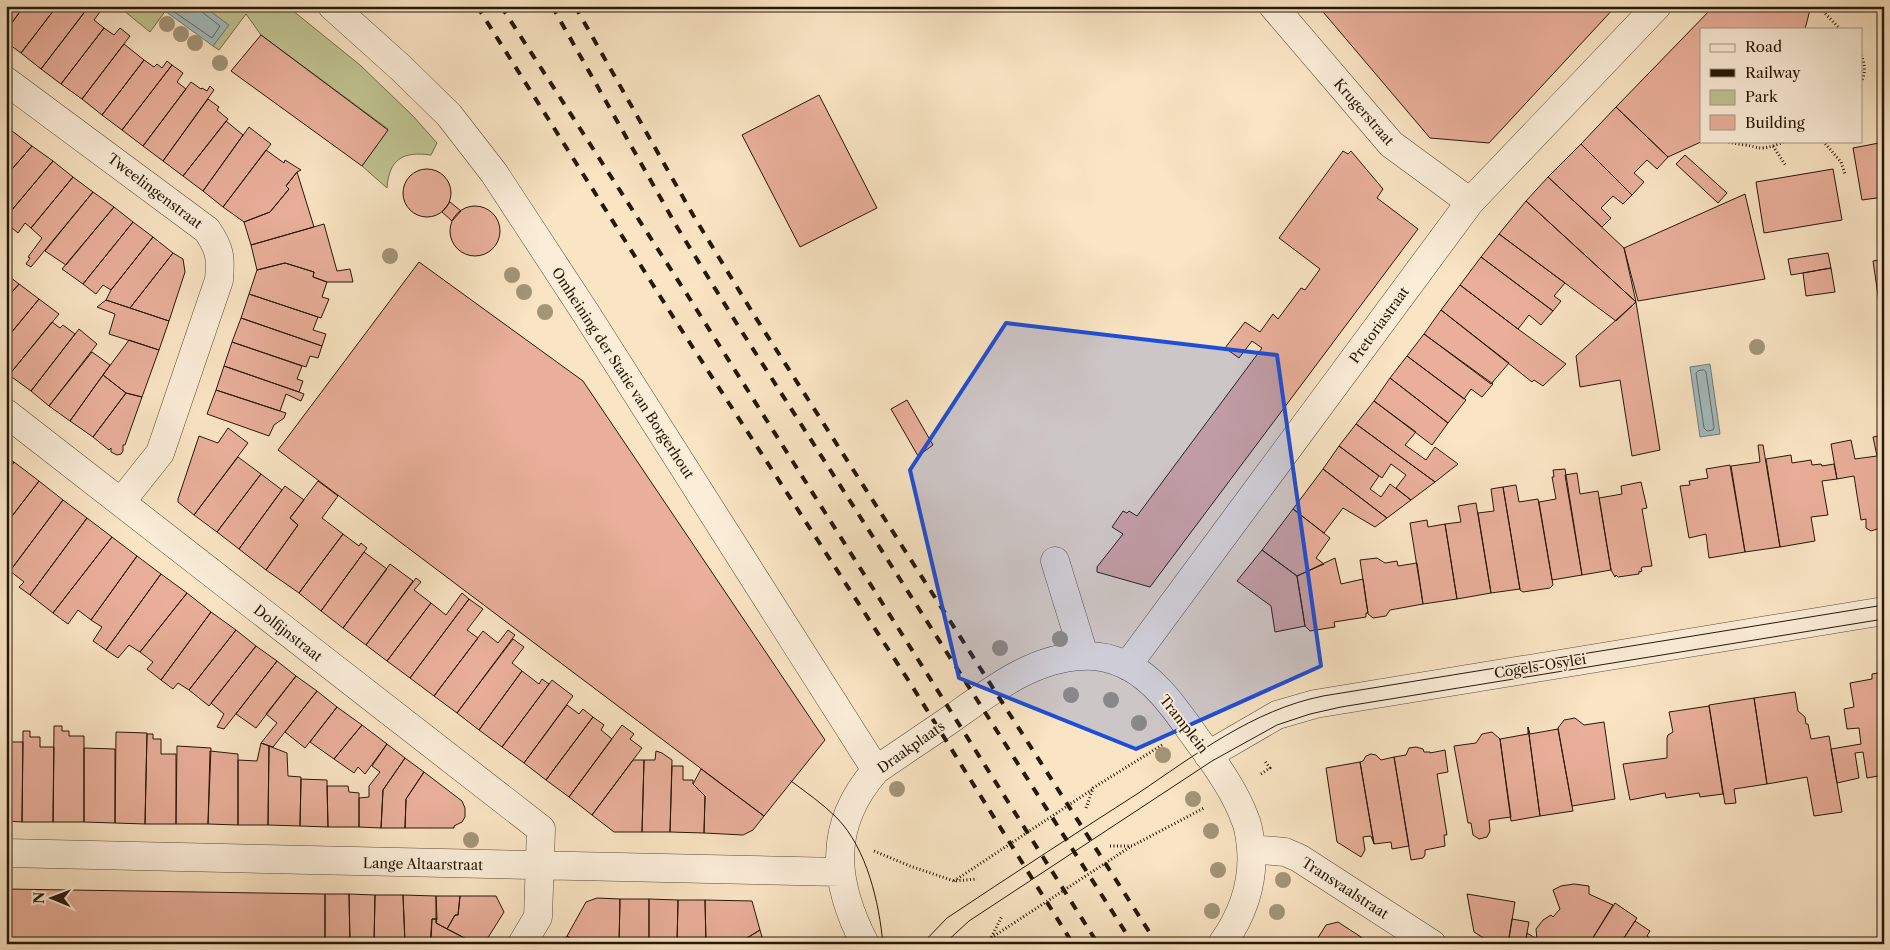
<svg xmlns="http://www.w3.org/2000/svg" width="1890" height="950" font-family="'Libre Caslon Text',serif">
<rect width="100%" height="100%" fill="#f9e4c3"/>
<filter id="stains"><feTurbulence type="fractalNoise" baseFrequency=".004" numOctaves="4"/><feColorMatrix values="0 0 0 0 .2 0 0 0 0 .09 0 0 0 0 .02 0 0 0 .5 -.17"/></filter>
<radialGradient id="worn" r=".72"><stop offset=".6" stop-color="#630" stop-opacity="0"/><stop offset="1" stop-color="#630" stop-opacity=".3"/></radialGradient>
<!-- green -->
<path fill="#c0c492" stroke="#736e4c" d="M118 6H169L150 32Z
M203 6H287L360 65 413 116 437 143 431 155C403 151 389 159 387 188L362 166 388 129 261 35 246 14 219 50 213 46 228 25Z"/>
<!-- water -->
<path fill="#a2bcbe" stroke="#707a75" d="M169 6H203L229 25 213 46 165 11Z
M1710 364 1720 434 1700 437 1690 367Z"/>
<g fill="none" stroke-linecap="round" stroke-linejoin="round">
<!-- shore -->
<path stroke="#646a62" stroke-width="1" d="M172 6 173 11 212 38 220 26 202 12 200 6
M1704 370 1706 372 1714 427 1713 430 1707 431 1704 428 1696 373 1698 371Z"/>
</g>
<!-- building -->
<path fill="#e9af9a" stroke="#261807" d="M6 6H24L6 31Z
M24 6H57L21 53 6 42V31Z
M57 6H76L84 13 41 69 21 53Z
M89 6H92L100 12 94 20 104 28 61 84 41 69Z
M1318 6H1518L1520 9 1524 6H1616L1489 143 1430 138Z
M1714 6H1811L1805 29H1701V141H1703L1668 157 1616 107Z
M104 28 114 35 120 28 130 36 82 99 61 84Z
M261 35 388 130 362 166 231 71Z
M124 44 144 60 102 115 82 99Z
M144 60 154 67 157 64 162 68 167 61 172 65 122 130 102 115Z
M172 65 183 73 177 82 186 89 143 146 122 130Z
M191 82 201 89 202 88 207 91 210 86 214 90 163 161 143 146Z
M819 95 877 208 800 247 742 135Z
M208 99 219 107 217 110 228 119 183 176 163 161Z
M1616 107 1668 157 1657 169 1647 160 1634 173 1644 182 1632 195 1581 144Z
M226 121 243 135 203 191 183 176Z
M6 126 12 131 6 139Z
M249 127 271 144 223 207 203 191Z
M12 131 32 146 6 176V139Z
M1884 142V197L1862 200 1853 148Z
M1581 144 1632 195 1623 204 1613 196 1601 208 1611 218 1602 227 1548 177Z
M32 146 53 161 6 217V176Z
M266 150 284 163 285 160 301 170 297 172 286 186 289 189 270 212 244 222 223 207Z
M1343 151 1348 154 1351 151 1383 189 1377 198 1418 229 1150 587 1097 572V567L1123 534 1112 527 1123 511 1127 513 1129 511 1137 516 1262 348 1252 341 1239 358 1225 348 1245 322 1260 332 1273 314 1278 319 1301 288 1305 290 1320 269 1279 238Z
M1685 155 1727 193 1718 203 1676 164Z
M53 161 73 177 31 228 25 223 18 233 6 223V217Z
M403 193a24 24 0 1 1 48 0a24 24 0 1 1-48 0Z
M1833 169 1842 220 1764 233 1756 182Z
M297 172 314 227 251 245 244 222 270 212 289 189 286 186Z
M73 177 93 192 31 267 26 264 30 258 28 257 42 238 31 228Z
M1548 177 1624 248 1636 302 1526 201Z
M93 192 114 207 66 265 45 251Z
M1745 194 1765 279 1638 301 1624 248Z
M1526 201 1636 302 1616 321 1499 234Z
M450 202 461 211 452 221 442 212Z
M450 231a25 25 0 1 1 50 0a25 25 0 1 1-50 0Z
M114 207 133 222 83 284 62 269Z
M133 222 153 237 111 290 103 285 96 294 83 284Z
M324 224 337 271 350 269 353 282H327L313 277 314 272 285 263 257 270 251 245Z
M1499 234 1565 283 1554 296 1561 301 1553 311 1481 257Z
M153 237 173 253 130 308 106 300 111 290Z
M173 253 183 259 185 272 169 321 130 308Z
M1828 253 1831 268 1791 275 1788 259Z
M1481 257 1553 311 1541 325 1529 315 1518 329 1460 285Z
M1884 259V301L1879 302 1873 261Z
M419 262 583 381 825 740 764 816 278 450Z
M285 263 314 272 313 277 327 282 322 297 329 299 321 318 249 294 257 270Z
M1831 268 1835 292 1806 296 1803 273Z
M6 274 19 284 6 299Z
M19 284 39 299 6 339V299Z
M1460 285 1518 329 1566 364 1543 386 1534 380 1532 382 1441 310Z
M249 294 318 317 313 330 326 334 322 346 241 318Z
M39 299 59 314 9 375 6 373V339Z
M106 300 169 321 159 350 109 334 115 314 97 307Z
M1636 302 1660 450 1632 456 1620 380 1580 387 1576 356Z
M1441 310 1509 363 1491 384 1424 334Z
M241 318 322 346 318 358 310 356 306 367 232 342Z
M52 322 60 328 63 325 75 334 31 391 9 375Z
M79 329 97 344 49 406 31 391Z
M1424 334 1493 384 1482 397 1471 389 1464 399 1407 356Z
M129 340 159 350 142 397 126 393 103 375Z
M232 342 302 366 297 379 303 381 299 392 224 366Z
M92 352 110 365 70 421 49 406Z
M1407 356 1466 400 1448 423 1390 378Z
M224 366 299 392 304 394 301 401 286 394 280 411 216 390Z
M103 375 126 393 93 437 70 421Z
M1390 378 1448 423 1432 445 1374 401Z
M216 390 280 411 286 413 284 418 274 425 269 436 207 414Z
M126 393 142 397 125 445H123V451L121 454 117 455 111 452V448L109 450 93 437Z
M907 400 933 445 918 456 891 409Z
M1374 401 1416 432 1405 445 1426 460 1435 447 1458 464 1435 482 1356 424Z
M1356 424 1435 482 1411 500 1396 488 1406 475 1391 464 1382 478 1339 446Z
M228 428 248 443 194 515 178 502V499L199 436 218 443Z
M1884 435V535L1882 536 1880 528 1871 531 1866 528V519L1861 520 1854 476 1837 479 1831 444 1851 440 1855 459 1877 456 1873 437Z
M1758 445H1763L1780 547 1745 552 1731 466 1760 462Z
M1339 446 1379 476 1370 489 1381 497 1390 484 1411 500 1387 518 1323 469Z
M1791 455 1792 463 1811 460 1812 465 1821 464 1822 466 1834 464 1837 479 1822 481 1828 515 1811 517 1815 541 1780 547 1766 459Z
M6 457 14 462 6 473Z
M238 457 261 474 217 532 194 515Z
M14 462 39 481 6 524V473Z
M1730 465 1745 552 1709 558 1706 534 1689 538 1680 486 1690 485 1689 481 1708 478 1706 469Z
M1323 469 1387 518 1375 527 1343 508 1324 533 1293 509Z
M1565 469 1582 575 1552 580 1539 502 1556 499 1552 477H1554L1553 470Z
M1577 473 1580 494 1598 491 1611 570 1582 575 1565 475Z
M261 474 282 490 239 549 217 532Z
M39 481 63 500 10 571 6 568V524Z
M318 481 338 496 322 518 343 534 299 593 266 570 298 525 290 518Z
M1641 482 1647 508 1642 509 1652 566 1642 567 1641 569 1642 570 1641 572 1639 571V574L1618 577 1616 575 1615 577 1611 570 1599 498 1622 494 1621 486Z
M1516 485 1519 502 1538 499 1553 585 1550 588 1523 592 1520 590 1503 487Z
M285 486 304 500 290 518 298 525 266 570 239 549Z
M1503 487 1520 589 1491 593 1478 513 1494 511 1491 489Z
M63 500 87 518 30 595 19 587 24 582 10 571Z
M1476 503 1491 593 1457 599 1445 524 1461 522 1458 506Z
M1293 509 1330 538 1316 558 1324 564 1297 576 1262 550Z
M87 518 112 537 53 613 30 595Z
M1427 520 1428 527 1445 524 1457 599 1423 604 1410 523Z
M343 534 359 546 361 543 367 548 321 611 299 593Z
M112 537 137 556 91 620 78 610 68 624 53 613Z
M1262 550 1297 576 1305 626 1275 632 1271 606 1237 581Z
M364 552 387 569 343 628 321 611Z
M137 556 161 574 106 650 93 641 102 627 91 620Z
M1335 558 1341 584 1363 579 1368 613H1366V617L1334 622 1335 627 1310 631 1305 626 1297 576Z
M1377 558 1385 563 1397 561 1398 566 1417 563 1423 604 1390 610 1386 616 1373 618 1368 614 1360 560Z
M390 564 413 581 366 645 343 628Z
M161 574 187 593 140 652 129 645 118 658 106 650Z
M416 578 421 582 414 590 431 603 387 661 366 645Z
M187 593 211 612 161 680 147 669 153 662 140 652Z
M462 593 469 599 410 678 387 661 431 603 446 615Z
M469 599 483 609 467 630 478 638 434 696 410 678Z
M211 612 236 630 189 690 178 683 173 689 161 680Z
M236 630 256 646 209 706 189 690Z
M508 630 515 635 457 713 434 696 483 631 498 643Z
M513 639 524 647 512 663 522 671 479 730 457 713Z
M256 646 277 661 224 729 217 727 224 714 211 703Z
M277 661 296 676 256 728 236 714Z
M522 671 539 684 542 679 549 684 502 747 479 730Z
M1884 672V775L1867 778 1863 752 1855 753 1859 778 1837 783 1831 749 1861 744 1859 728 1847 729 1844 709 1854 707 1850 683 1872 679V674Z
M296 676 317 691 273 747 261 743 277 723 266 714Z
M552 680 573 696 524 763 502 747Z
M317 691 337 707 305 748 285 732Z
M1795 692 1798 711 1805 717 1806 724H1808L1811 739 1829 736 1842 812 1814 816 1807 777 1767 784 1754 698Z
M1754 698 1767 784 1734 789 1736 803 1725 804 1709 705Z
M567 705 579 714 583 709 593 717 546 780 524 763Z
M1709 706 1723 794 1700 797 1699 793 1666 798 1665 793 1630 800 1623 764 1667 758V738L1668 735 1673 732 1669 712Z
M337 707 362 725 334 759 310 742Z
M593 717 604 725 601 730 612 739 569 797 546 780Z
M1575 718 1584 725 1604 722 1615 799 1572 806 1558 728 1564 720Z
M362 725 387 744 365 774 358 767 354 773 334 759Z
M622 725 634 734 630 739 642 748 592 815 569 797Z
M54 726H62V731H69V736H84V822H53Z
M1528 727 1540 816 1511 821 1500 739 1528 734Z
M1528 727 1530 734 1558 729 1573 811 1540 816Z
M23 731H30V737H40V747H54L53 822H22Z
M116 732 147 733 145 824 115 823Z
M1492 732 1500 739 1511 817 1489 820 1490 831 1487 837 1479 839 1473 835 1471 823H1468L1454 746 1476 743 1482 734Z
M147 734H153V739H161V754H176V824H145Z
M7 742H23L22 822 6 821Z
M261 743 269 746 268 825H238V760L257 761Z
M387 744 405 758 383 790 381 828 359 827V798L369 797V786L380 772 372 766Z
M177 746 211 748 208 824H176Z
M269 746 287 753 288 776 301 777 300 826 268 825Z
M1416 747 1423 749 1424 752H1430V753L1445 750 1448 772 1437 774 1447 835H1444L1445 846 1425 850V855L1423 858 1411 860 1394 757 1406 755 1409 748Z
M84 748 115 749V823L84 822Z
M210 751 238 754V825L208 824Z
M656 751 662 753 672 760 670 832H642L644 760H655Z
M1371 754 1376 755 1381 760 1394 757 1409 846 1392 849 1391 842 1374 844 1360 762 1363 761 1366 756Z
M405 758 424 772 406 799 405 828H381L383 790Z
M633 760H644L642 832H614L592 815Z
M1360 762 1374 844 1371 836 1363 837 1365 850 1361 857 1337 842 1326 768Z
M672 766H683V780H693V784L705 796 704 833 670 832Z
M701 769 764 816 753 830 743 835 704 833 705 796 693 784Z
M424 772 462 801 465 808V817L462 822 454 826V828H405L406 799Z
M301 779 327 780 328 827 300 826Z
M327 786H348L349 792 359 793V827H328Z
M1574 884 1589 886V894L1613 905 1589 944H1543L1537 939 1536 929 1543 920 1551 915 1553 917 1560 909 1553 890 1561 886Z
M6 889 325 894V944H6Z
M325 894H349L350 944H325Z
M349 894 375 895 374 944H350Z
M1467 894 1515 902 1508 944H1493L1474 932Z
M375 895H403L405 944H374Z
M403 895 436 896 437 919H432L431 942H405Z
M436 896H460L458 915H455L447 929 436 923Z
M460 896H496L504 912 484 944H476L447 929 455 915H458Z
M597 898 620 899 619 944H579L567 936 586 902Z
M620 899H649V944H619Z
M649 899 678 900 677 944H649Z
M678 900H705L706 944H677Z
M705 900 752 901 760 930 737 944H706Z
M1615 903 1637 918 1620 944H1589Z
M432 919H437L436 923 476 944H430Z
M1512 919 1529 922 1525 944H1508Z
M1635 921 1650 931 1647 936 1657 944H1620Z
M1338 922 1361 937 1357 944H1314L1326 925Z
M760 930 764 944H737Z
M1527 933 1537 939 1543 944H1525Z
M567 936 579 944H562Z
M1361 937 1371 944H1357Z"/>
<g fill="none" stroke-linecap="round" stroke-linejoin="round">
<!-- minor casing -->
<g stroke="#5b4b36" stroke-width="29">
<path id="minor" d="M332 6 401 68 449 115 494 173 587 315 876 770
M1273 6 1391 144 1470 202
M6 81 207 230C220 249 221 257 219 280L160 453 121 502
M6 413 541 829 538 917 522 944
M1055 561 1084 655
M1127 666 1470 202 1657 6
M1208 755 1277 715 1315 704 1884 611
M1251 849 1285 852 1299 858 1432 944
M6 853 840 872
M865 944C833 882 827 826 876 770 902 752 928 735 954 717 992 690 1033 658 1082 656 1096 655 1113 659 1126 665 1161 682 1182 720 1205 750 1220 771 1236 794 1245 819 1249 827 1250 839 1251 848 1254 883 1242 916 1222 944"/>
</g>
<!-- path -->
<path stroke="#261807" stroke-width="3" stroke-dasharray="1 2.5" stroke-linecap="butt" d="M1818 6 1840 29
M1861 55C1865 64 1866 73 1861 82
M1725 141C1732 143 1738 144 1745 145 1760 147 1757 150 1773 146L1786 166
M1823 141 1841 162 1845 174
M1773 146 1786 141
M1261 774 1270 768 1264 760
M1086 808 1093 788 1162 745
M1110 846H1132L1204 808
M874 851 910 866 954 881 977 879
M954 881 1093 789
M991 938 1130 847
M990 944 991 938 1002 916"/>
<!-- minor -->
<use href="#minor" stroke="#fbedd8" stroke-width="28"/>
<!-- tram -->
<path stroke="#261807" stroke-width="1" d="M791 781C807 793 823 804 837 818 867 849 879 902 883 944
M922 944 947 918C1010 876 1073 835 1137 794 1195 755 1253 710 1323 696L1884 605
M944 944 969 921 1212 761 1277 725 1310 714 1341 707 1884 619"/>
<!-- rail -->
<path stroke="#261807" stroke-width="4" stroke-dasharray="9 9" stroke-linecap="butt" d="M477 6 677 323 912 686 1073 944
M501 6 688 296 1098 944
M552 6 677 227 737 324 1133 944
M575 6 693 215 754 315 1157 944"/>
</g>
<!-- trees -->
<g fill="#a39577">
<circle cx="167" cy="24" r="8"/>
<circle cx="181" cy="34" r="8"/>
<circle cx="195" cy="43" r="8"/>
<circle cx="220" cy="63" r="8"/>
<circle cx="390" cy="256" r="8"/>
<circle cx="512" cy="275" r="8"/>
<circle cx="524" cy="292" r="8"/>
<circle cx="545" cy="312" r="8"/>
<circle cx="1757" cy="347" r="8"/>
<circle cx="1060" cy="639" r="8"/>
<circle cx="1000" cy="648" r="8"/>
<circle cx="1071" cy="695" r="8"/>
<circle cx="1111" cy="700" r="8"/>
<circle cx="1139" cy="723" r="8"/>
<circle cx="1163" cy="755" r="8"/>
<circle cx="897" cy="789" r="8"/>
<circle cx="1193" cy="799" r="8"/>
<circle cx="1211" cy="831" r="8"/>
<circle cx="471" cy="840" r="8"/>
<circle cx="1218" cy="870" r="8"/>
<circle cx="1283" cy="880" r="8"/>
<circle cx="1212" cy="911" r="8"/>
<circle cx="1277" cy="912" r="8"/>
</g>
<!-- marked area -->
<path fill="#1d4ed8" fill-opacity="0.2" stroke="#1d4ed8" stroke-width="4" stroke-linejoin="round" d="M1006 323 1277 355 1321 666 1136 749 959 678 910 470Z"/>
<g text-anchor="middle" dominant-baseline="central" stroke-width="4" stroke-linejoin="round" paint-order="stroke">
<!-- street labels -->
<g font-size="14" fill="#261807" stroke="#fbedd8">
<text transform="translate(1364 112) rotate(49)">Krugerstraat</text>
<text transform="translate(155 191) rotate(37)">Tweelingenstraat</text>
<text transform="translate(1379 325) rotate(-54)">Pretoriastraat</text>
<text transform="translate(623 373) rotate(57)">Omheining der Statie van Borgerhout</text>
<text transform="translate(288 633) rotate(38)">Dolfijnstraat</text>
<text transform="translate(1540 666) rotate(-9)">Cogels-Osylei</text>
<text transform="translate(1184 724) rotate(52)">Tramplein</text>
<text transform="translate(911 747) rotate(-35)">Draakplaats</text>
<text transform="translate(423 864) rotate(1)">Lange Altaarstraat</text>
<text transform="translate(1345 888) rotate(33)">Transvaalstraat</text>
</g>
</g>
<!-- margin -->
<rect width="1890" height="950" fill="none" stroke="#f9e4c3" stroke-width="25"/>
<rect x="8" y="8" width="1875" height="935" fill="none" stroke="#261807" stroke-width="2.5"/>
<rect x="12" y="12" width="1865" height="925" fill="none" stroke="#261807"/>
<!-- legend -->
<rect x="1700" y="28" width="162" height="115" fill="#fbedd8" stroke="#a69884"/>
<rect x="1710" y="44" width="25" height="8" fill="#fbedd8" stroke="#a69884"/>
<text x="1745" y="52" font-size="15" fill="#261807">Road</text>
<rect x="1710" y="69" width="25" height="8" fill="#261807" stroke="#a69884"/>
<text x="1745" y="78" font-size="15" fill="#261807">Railway</text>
<rect x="1710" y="90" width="25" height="15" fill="#c0c492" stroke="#a69884"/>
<text x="1745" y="102" font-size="15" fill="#261807">Park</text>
<rect x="1710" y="115" width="25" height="15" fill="#e9af9a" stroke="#a69884"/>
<text x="1745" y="128" font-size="15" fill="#261807">Building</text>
<!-- north arrow -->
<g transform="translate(52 898) rotate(271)" stroke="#fbedd8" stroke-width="4" paint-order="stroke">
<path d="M0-4L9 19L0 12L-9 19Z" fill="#261807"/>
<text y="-8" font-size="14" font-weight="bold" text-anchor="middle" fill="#261807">N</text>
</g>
<rect width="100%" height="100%" filter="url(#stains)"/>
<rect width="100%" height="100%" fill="url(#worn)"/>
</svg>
